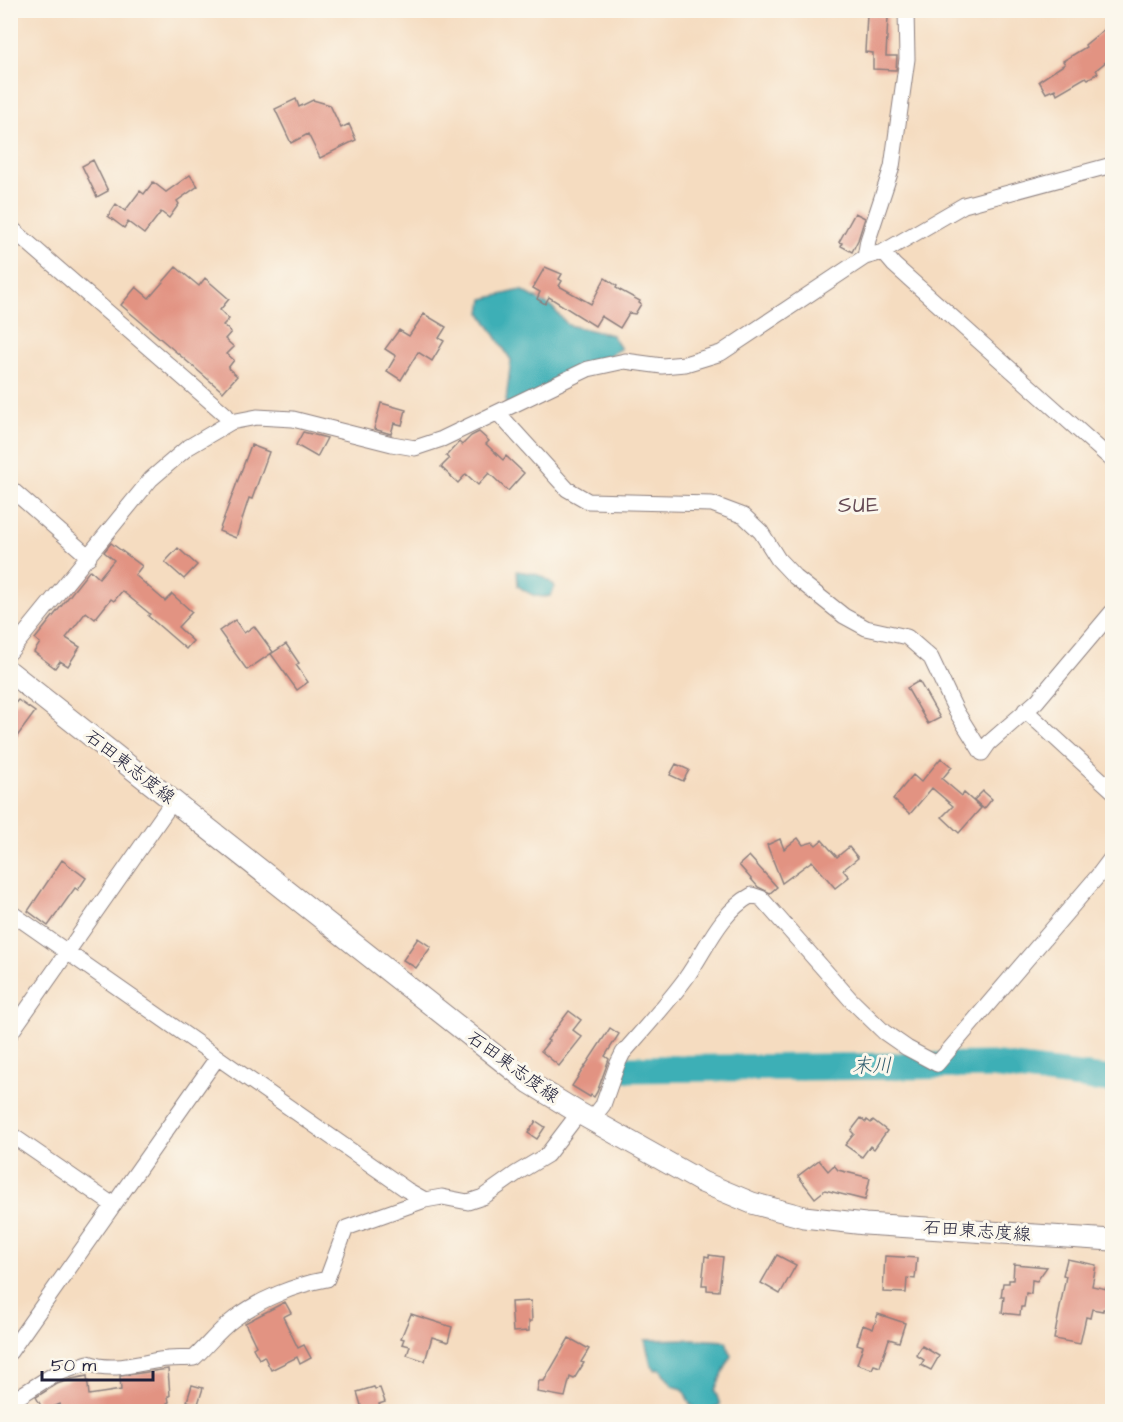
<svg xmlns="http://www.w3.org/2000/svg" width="1123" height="1422" font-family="'Architects Daughter','Klee One',sans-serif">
<rect width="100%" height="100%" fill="#fbf7ec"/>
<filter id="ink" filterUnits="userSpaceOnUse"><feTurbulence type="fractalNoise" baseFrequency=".0167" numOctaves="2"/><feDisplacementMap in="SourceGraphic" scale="12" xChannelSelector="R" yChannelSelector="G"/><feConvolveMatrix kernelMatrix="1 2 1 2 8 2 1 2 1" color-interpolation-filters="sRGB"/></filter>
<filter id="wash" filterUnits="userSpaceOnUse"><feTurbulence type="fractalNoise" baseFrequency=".008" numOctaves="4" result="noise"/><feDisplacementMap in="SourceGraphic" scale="24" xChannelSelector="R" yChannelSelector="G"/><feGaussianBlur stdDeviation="1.35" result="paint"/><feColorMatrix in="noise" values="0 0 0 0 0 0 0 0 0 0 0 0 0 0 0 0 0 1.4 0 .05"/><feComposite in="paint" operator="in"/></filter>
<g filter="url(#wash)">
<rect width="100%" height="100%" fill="#f5dcc0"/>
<!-- water -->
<path fill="#3eafb6" stroke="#306878" stroke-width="1.5" d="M521 290 552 307 568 325 612 335 621 349 505 409 511 360 481 313 483 299Z
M517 571C533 573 545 574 555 587L550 596C537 599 529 594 518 586Z
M691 1339 726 1341 731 1356 715 1390 720 1405 710 1411H699L690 1404 683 1389 673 1386 660 1369 656 1370 651 1365 645 1340Z"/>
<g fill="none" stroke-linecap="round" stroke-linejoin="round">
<!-- river -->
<path stroke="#3eafb6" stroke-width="27" d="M631 1069 991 1065 1112 1080"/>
</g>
<g id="blocks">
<!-- building -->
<path fill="#e29382" d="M867 14 888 17 886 56H897L896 70 873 69V53L865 52Z
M1107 27 1113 34V56L1096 70 1098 73 1088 79 1086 77 1057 94 1055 89 1046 93 1039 81 1065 64 1063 61 1086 47 1085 45Z
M296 99 299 107 313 100 330 105 341 128 349 124 356 140 320 158 308 134 291 143 275 109Z
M93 160 108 191 97 197 82 166Z
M190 175 198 186 177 201 179 204 169 218 161 212 144 234 128 222 124 228 108 216 116 204 125 211 140 191 144 194 153 182 166 192Z
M855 213 865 218 858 240 852 252 841 246 842 243 839 242Z
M176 267 199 286 205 278 229 299 220 310 229 319 223 325 231 332 225 339 234 347 227 354 234 360 228 368 237 376 223 392 121 305 136 287 149 298Z
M545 267 562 274 559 279 562 281 559 286 591 304 605 278 617 286 616 288 640 301 639 303 641 304 635 314 629 313 620 328 601 316 595 326 549 297 545 304 537 299 540 292 533 288Z
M424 314 446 327 439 338 444 341 432 361 418 352 401 380 387 371 396 356 385 349 399 330 409 336Z
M381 403 406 410 402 425 394 423 391 434 374 429Z
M303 432 327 438 317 457 296 445Z
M479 432 489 441 486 444 503 460 506 456 524 473 508 491 489 473 478 485 466 474 458 483 441 467 449 459 446 456 459 442 462 445 471 436Z
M251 445 269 452 252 499 249 498 236 538 219 531Z
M111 543 142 566 135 575 165 601 172 594 192 612 178 627 193 641 186 649 148 616 150 614 122 591 114 601 111 599 95 619 86 612 66 638 80 647 68 666 60 661 55 668 34 652 40 643 35 639 90 570 99 578 114 560 104 552Z
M178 548 197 565 184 579 165 562Z
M235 620 244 633 254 626 273 652 247 670 219 631Z
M286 644 299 663 296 665 308 682 297 690 271 654Z
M919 681 940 718 928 724 907 688Z
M18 700 35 712 10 746V709Z
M941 758 952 767 942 779 962 796 964 793 981 808 959 833 942 817 953 806 932 788 910 814 893 799 913 775 921 782Z
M676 764 689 770 683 781 670 775Z
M983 791 992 799 984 809 974 800Z
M798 838 803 845 813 842 816 845 822 840 837 857 849 847 858 858 843 870 849 877 835 888 812 861 782 883 767 845 780 839 784 849Z
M749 856 777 887 770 893 758 887 739 865Z
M62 860 86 878 78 890 75 888 48 926 28 911Z
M418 938 431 947 416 968 403 960Z
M569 1011 581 1020 573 1030 582 1037 559 1066 541 1051 549 1041 547 1040Z
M610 1028 619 1034 605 1056 609 1059 597 1092 594 1097 591 1095 590 1097 572 1086Z
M861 1118 866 1122 867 1120 871 1123 873 1120 887 1131 874 1149 870 1146 862 1157 845 1145 854 1134 851 1131Z
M536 1121 545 1127 537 1139 528 1133Z
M819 1160 828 1171 834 1165 838 1170 870 1178 865 1200 825 1190 815 1198 798 1176Z
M709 1255 723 1257 719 1291 707 1290V1285H702L705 1256 709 1257Z
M777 1255 796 1265 780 1294 761 1283Z
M885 1256 917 1258 915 1279 907 1278 906 1293 883 1292Z
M1067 1259 1096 1265 1092 1286 1112 1290 1108 1309H1103V1311L1092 1309 1090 1318 1086 1317 1080 1344 1054 1339 1066 1276 1063 1275Z
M1014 1264 1047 1267 1037 1281 1032 1280 1031 1294 1026 1293 1024 1307H1021L1020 1315 1002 1313 1004 1297H1001L1003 1283H1009V1280H1013Z
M531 1301 532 1321H529V1331L513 1332 511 1302Z
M285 1302 291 1313 283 1317 298 1348 304 1345 311 1358 300 1364 297 1357 271 1370 264 1356 259 1359 253 1348 256 1346 245 1323Z
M411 1314 452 1327 448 1342 432 1337 425 1361 407 1355 410 1346 402 1344 404 1339 401 1338Z
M878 1314 905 1323 899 1342 889 1339 880 1367 874 1365 872 1369 857 1364 863 1346 857 1344 863 1325 873 1329Z
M569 1338 589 1349 581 1362 584 1363 574 1379 570 1377 565 1397 537 1392 539 1381H544Z
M922 1346 939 1356 931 1370 921 1365 924 1360 916 1355Z
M168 1369 170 1396H168L169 1402 167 1403 168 1410 62 1412 60 1404 44 1411 36 1397 57 1384 72 1379 87 1376 89 1395 121 1390 120 1376Z
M192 1385 203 1388 198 1404 187 1401Z
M374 1387 375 1389 380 1388 385 1402 379 1404 382 1412H363L357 1392Z"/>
</g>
</g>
<g filter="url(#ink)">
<use href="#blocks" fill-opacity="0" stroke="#8c7f7e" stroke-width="1.5"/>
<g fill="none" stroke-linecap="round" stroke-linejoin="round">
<!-- minor casing -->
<g stroke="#8c7f7e" stroke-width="17">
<path id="minor" d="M10 227 226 415 231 422
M883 252 894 265 1112 460
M865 257 868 240 892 167 907 59 906 10
M498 413 567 489 588 501 712 504 744 516 761 532 778 559 795 577 844 616 866 628 907 637 931 658 956 711 982 753 989 743 1037 701 1112 612
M10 488 89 557
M10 652 151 479 187 448 231 422 257 417 293 419 392 444 415 448 442 439 588 369 625 361 662 366 685 364 721 353 865 257 883 252 964 205 1112 165
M1025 710 1112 790
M10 912 407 1190 425 1200
M10 1034 173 801
M592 1119 603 1105 617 1065 623 1053C644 1029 667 1004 686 978 706 950 720 912 752 895L761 898 851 1000 884 1032 907 1048 937 1064 1097 877 1112 857
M10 1134 113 1205
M10 1352 217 1058
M10 1398 15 1399 53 1375 88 1363C112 1372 135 1364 160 1360 171 1358 183 1359 194 1358 207 1346 219 1330 234 1319 260 1299 295 1285 327 1279L346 1228 425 1200 442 1197 468 1202 483 1197 517 1173 547 1155 579 1113"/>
</g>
<!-- secondary casing -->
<g stroke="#8c7f7e" stroke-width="23">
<path id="secondary" d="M10 672 530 1083 579 1113 702 1182 752 1203 804 1217 865 1224 1112 1240"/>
</g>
<!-- minor -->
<use href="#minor" stroke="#fff" stroke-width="15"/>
<!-- secondary -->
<use href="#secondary" stroke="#fff" stroke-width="21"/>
</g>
</g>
<g text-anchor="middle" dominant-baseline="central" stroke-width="6" stroke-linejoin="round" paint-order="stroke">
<!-- street labels -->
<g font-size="18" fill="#22223b" stroke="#fbf7ec">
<text transform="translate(130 767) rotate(38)">石田東志度線</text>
<text transform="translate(513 1067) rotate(36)">石田東志度線</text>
<text transform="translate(977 1231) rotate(4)">石田東志度線</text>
</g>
<!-- water labels -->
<g font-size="20" font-style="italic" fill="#2d5a6c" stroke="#fbf7ec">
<text transform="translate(872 1066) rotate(-1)">末川</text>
</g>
<!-- quarter labels -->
<g font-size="21" letter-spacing="1.5" fill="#654a54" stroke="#fbf7ec">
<text x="859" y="505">SUE</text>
</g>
</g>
<!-- margin -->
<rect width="1123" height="1422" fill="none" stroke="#fbf7ec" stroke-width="36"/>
<!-- scale -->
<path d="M42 1371v9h111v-9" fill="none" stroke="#22223b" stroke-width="3"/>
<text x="51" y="1371" font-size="18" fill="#22223b" stroke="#fbf7ec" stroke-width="4.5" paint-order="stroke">50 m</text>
</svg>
